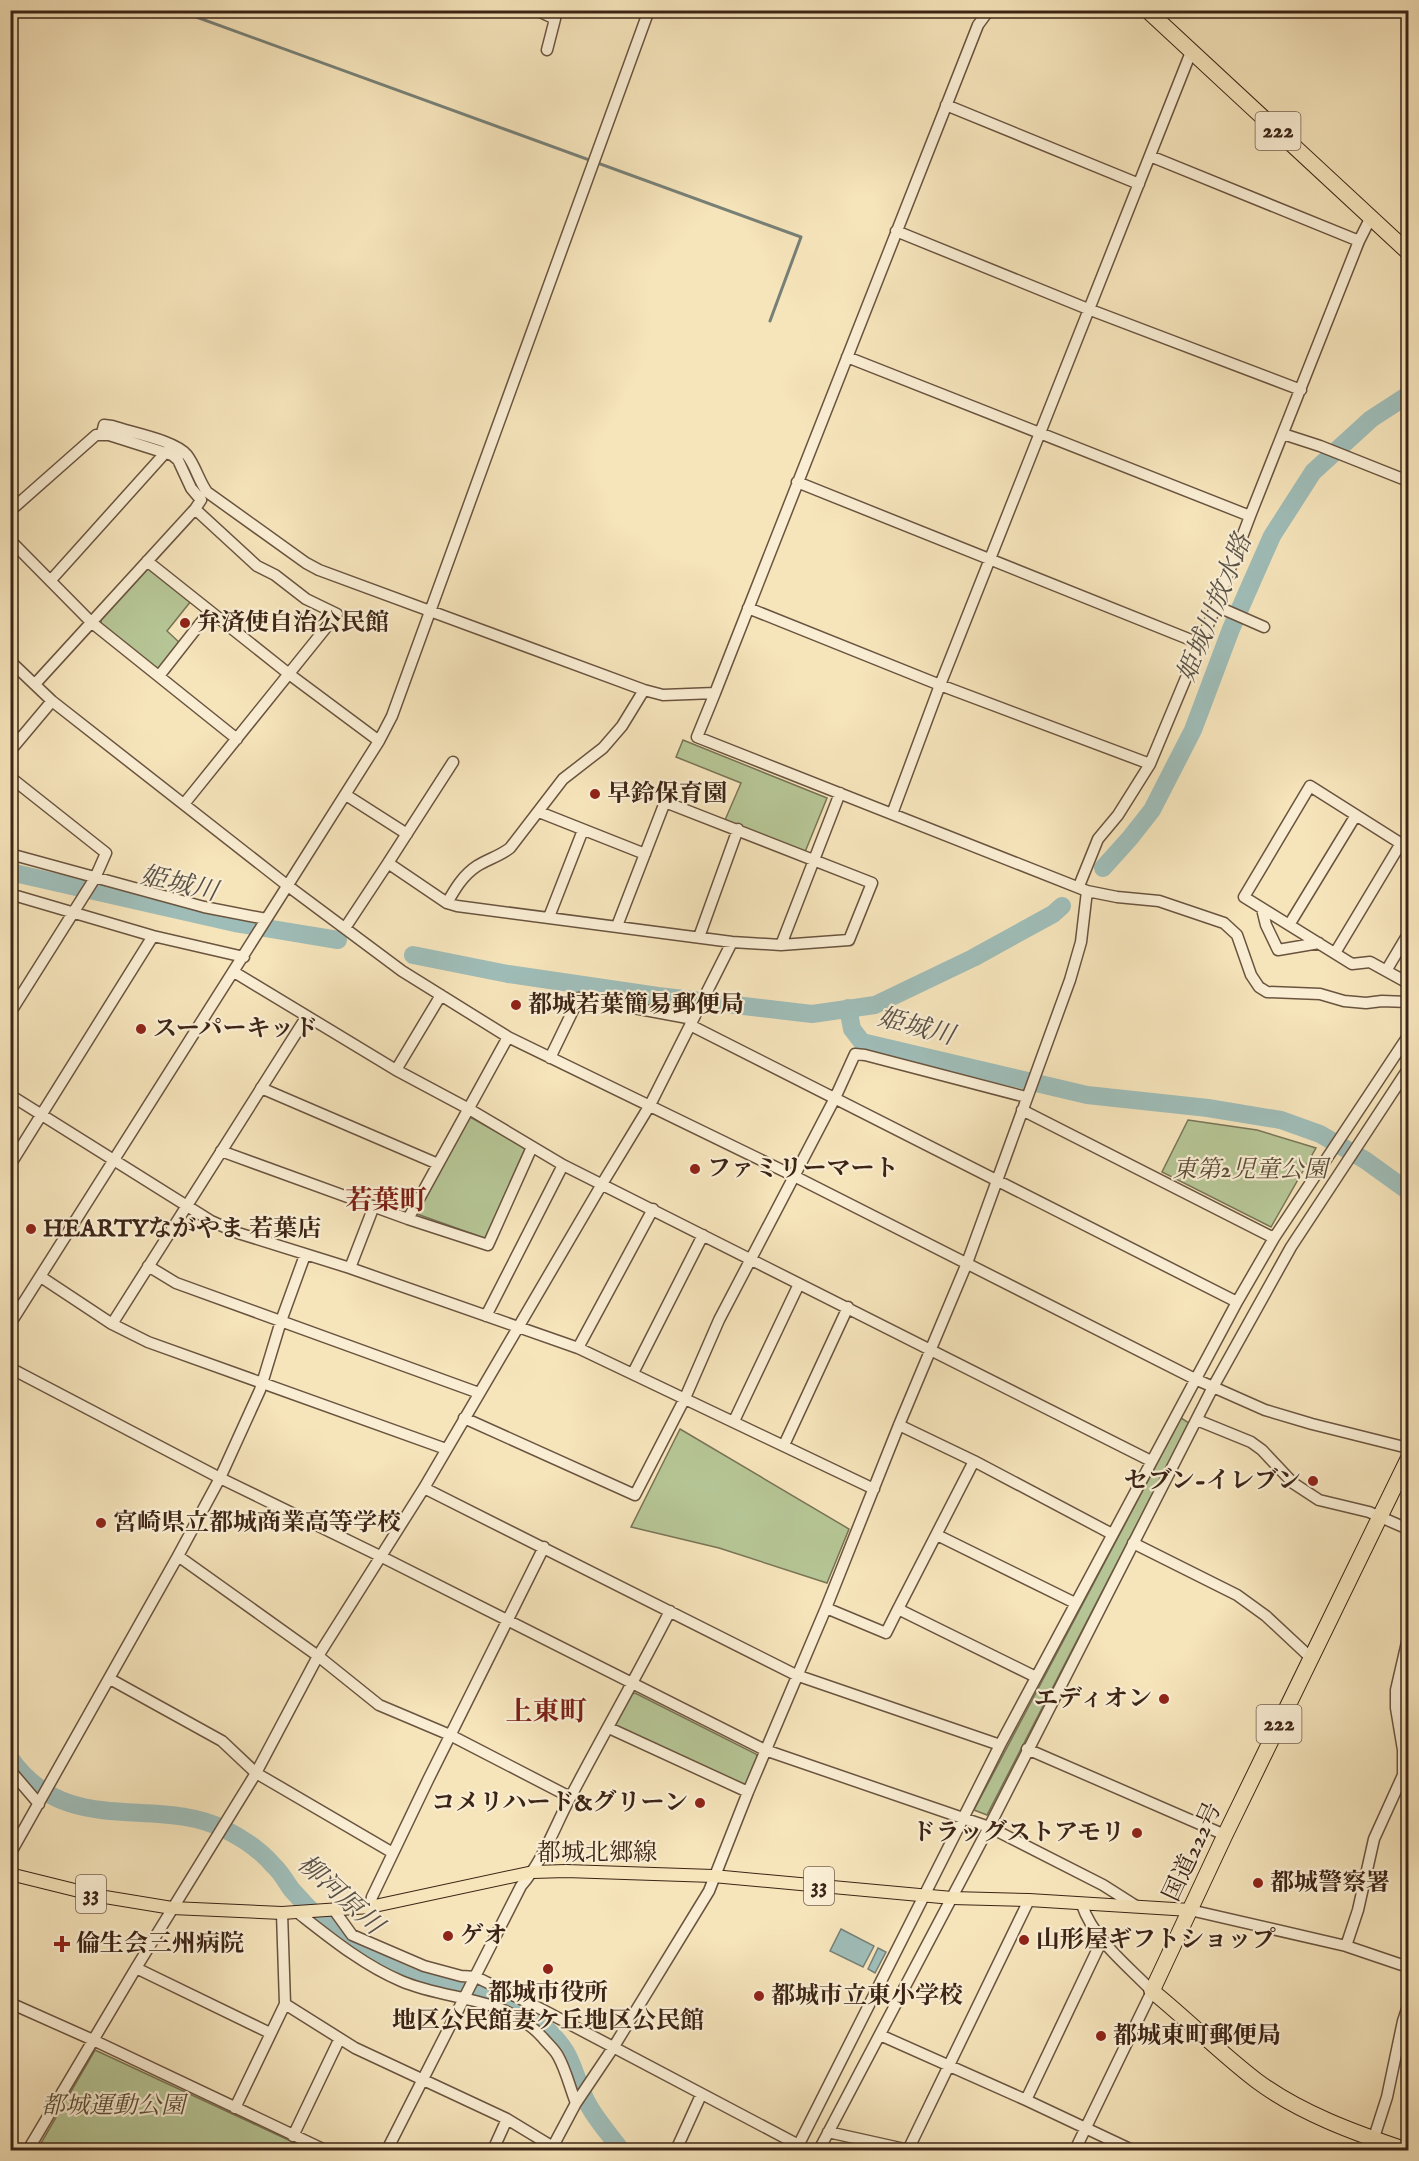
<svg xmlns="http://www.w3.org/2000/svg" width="1419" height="2161" font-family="'IM FELL English','Noto Serif JP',serif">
<rect width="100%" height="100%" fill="#f6e4bb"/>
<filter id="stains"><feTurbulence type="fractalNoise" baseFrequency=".00333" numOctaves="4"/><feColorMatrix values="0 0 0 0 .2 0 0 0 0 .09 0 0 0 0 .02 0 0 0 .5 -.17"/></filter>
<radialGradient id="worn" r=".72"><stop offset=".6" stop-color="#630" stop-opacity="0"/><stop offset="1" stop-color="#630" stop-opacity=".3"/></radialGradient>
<!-- green -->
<path fill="#b6c595" stroke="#797456" stroke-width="1.5" d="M145 569H150L191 601 167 631 180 643 160 668H155L101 625V620Z
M683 740 827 798 805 852 725 820 741 783 676 757Z
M470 1117 527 1149 487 1239 417 1214Z
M1188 1120 1257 1130 1316 1148 1271 1227 1162 1172Z
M1181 1418 1189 1423 987 1815 974 1810Z
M680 1429 849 1529 827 1583 719 1548 631 1527Z
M635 1693 756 1754 758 1757 746 1786 617 1727 616 1724 632 1694Z
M95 2050 310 2150H37Z"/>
<!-- water -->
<path fill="#9fbdb8" stroke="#778077" stroke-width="1.5" d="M841 1929 874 1946 863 1967 830 1951Z
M878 1948 886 1952 875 1973 868 1969Z"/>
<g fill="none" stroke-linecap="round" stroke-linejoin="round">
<!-- stream -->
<path stroke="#778077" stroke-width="3" d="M177 10 801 237 770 321"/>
<!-- river -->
<path stroke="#9fbdb8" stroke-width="18" d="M1103 868 1130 838 1152 810 1193 730 1231 629 1272 536 1313 472 1371 419 1408 395
M10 872 235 923 338 940
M413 955 508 974 658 996 812 1014 875 1005 973 958 1053 914 1062 906
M848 1008 852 1029 862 1042 1087 1095 1208 1108 1281 1120 1320 1134 1365 1160 1408 1191
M10 1758C67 1840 156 1794 226 1830 244 1839 260 1850 273 1865 281 1872 286 1882 292 1890 311 1912 335 1934 360 1951 375 1961 399 1973 416 1979 426 1983 437 1984 447 1985 477 1991 507 1998 532 2016 545 2026 561 2042 568 2056 576 2072 580 2091 589 2106 598 2122 611 2136 621 2150"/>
<!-- minor casing -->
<g stroke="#6a543f" stroke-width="13">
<path id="minor" d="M536 10 555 19 547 50
M946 105 1139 184
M1150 156 1359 241
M896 231 1088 309 1301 390
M847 357 1250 516
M102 433 104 425 112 426C132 433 174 440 187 455 195 465 199 481 207 492L306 563 319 570 644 690 663 695 715 693 978 25 989 10
M1283 434 1320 446 1408 481
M797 482 1201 644
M10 511 96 435H109L172 455 178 460 191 488 201 500 195 509 257 566 275 575 306 599 337 614 184 804
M10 540 91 622 237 739
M147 561 289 674 379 741
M51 580 166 452
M1216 606 1264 627
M748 608 940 685 1150 764
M10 661 52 701 288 886 402 971 508 1037 794 1176 1195 1379 1265 1410 1312 1424 1408 1448
M159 676 210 611
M35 684 195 509
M715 693 697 737 1087 891 1117 897 1159 901 1224 923 1237 935 1251 975 1259 987 1267 992 1320 994 1344 1001 1366 1003 1382 1001 1408 1002
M10 751 52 701
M10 777 106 853 95 878 10 1013
M346 795 407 834
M539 812 645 854
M892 814 940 685 1191 52
M1408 848 1310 786 1244 897 1352 964 1370 962 1408 983
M10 854 204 907 266 919
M388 863 453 762
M1079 886 1098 839 1118 815 1150 764 1216 606 1250 516 1359 241 1371 217
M10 894 153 936 244 957
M447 903C455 889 463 875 477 866 488 859 500 856 510 848L563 779 603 748 622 726 644 690
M1262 909 1266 925 1278 950 1319 943
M549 917 583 830
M1289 925 1356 815
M345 928 388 863 447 903 457 906 732 942 781 945 849 940 872 883 665 802 617 926
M699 937 738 829
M781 945 840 793
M1335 953 1401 843
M1386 971 1408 934
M234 972 396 1070 469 1109 563 1165 1151 1461
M690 1025 1237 1302
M550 1058 579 998 693 1019
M396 1070 441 995
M261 1088 438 1164
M10 1095 211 1221 238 1233 350 1268 578 1348 874 1489
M1022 1110 1274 1238
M221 1151 408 1219 508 1037
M10 1165 153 936
M408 1219 488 1245 532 1147
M148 1266 176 1283 479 1393
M350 1268 374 1206
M41 1277 112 1324 148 1342 446 1449
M486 1316 563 1165
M10 1324 379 741 392 716 649 10
M112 1324 307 1016
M578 1348 653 1209
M10 1368 220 1478 382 1557 765 1750 989 1827 1103 1885 1136 1906
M633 1373 703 1235
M464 1418 635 1495 685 1398 719 1320 835 1098 855 1054 865 1055 1026 1097
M1197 1420 1251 1442 1262 1450 1293 1483 1319 1500 1369 1512 1408 1529
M734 1421 799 1284
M899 1425 974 1461 1112 1534
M784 1445 848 1307
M424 1488 796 1675 1000 1745
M937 1535 1075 1603
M1133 1543 1237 1595 1266 1616 1311 1658
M178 1556 318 1656 379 1705 450 1735 570 1797
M826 1608 886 1633 898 1609 1036 1677
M898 1609 974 1461
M110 1679 222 1741 256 1773 393 1853
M609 1728 748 1792
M1027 1749 1225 1835
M10 1770 39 1804
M10 1854 178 1556 220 1478 260 1390 281 1321 305 1255
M370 1907 372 1897 428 1780 544 1547
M334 1910 352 1935 424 1966 461 1976 476 1977 543 2010 808 2150
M1190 1910 1346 1946 1408 1967
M297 1912C329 1937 363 1965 401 1981 450 2002 505 1995 543 2038 548 2044 555 2050 558 2056 566 2070 570 2088 576 2103
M1346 1946 1358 1910 1374 1839 1403 1775V1750L1396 1708V1690L1408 1638
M136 1968 270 2033
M10 2003 93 2040 325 2150
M285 2004 355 2048 507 2119 558 2150
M880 2035 1026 2100 1132 2150
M1026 2100 1102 1940
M235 2108 285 2004 282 1913
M828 2132 909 2150
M293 2136 339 2040
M28 2150 136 1968 256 1773 318 1656 424 1488 602 1184 650 1105 732 942
M387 2150 521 1886C543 1861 554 1828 570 1798 603 1735 638 1674 670 1611
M493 2150 507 2119
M551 2150 576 2103 613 2048 709 1891 748 1792 826 1608 899 1425 967 1263 1070 980 1081 942 1087 891
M676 2150 701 2095
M796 2150 1000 1745 1237 1302 1274 1238 1408 1036
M819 2150 989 1827 1213 1387 1291 1247 1408 1069
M908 2150 1029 1900
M1075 2150 1152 1991C1127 1965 1094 1940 1082 1905
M1370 2150 1387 2097 1403 2021 1408 2006"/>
</g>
<!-- major casing -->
<g stroke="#3c2416" stroke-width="14">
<path id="major" d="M10 1874 99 1896 172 1908 282 1913 370 1907 533 1872 566 1871 713 1876 952 1898 1029 1900 1190 1910"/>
</g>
<!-- highway casing -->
<g stroke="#3c2416" stroke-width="17">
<path id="highway" d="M1147 10 1408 252
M1406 2150C1355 2133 1300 2113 1257 2081 1220 2053 1188 2020 1152 1991L1225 1835 1408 1459"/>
</g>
<!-- minor -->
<use href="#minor" stroke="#f9edd3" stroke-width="10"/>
<!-- major -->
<use href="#major" stroke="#f6e4bb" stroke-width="12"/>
<!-- highway -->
<use href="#highway" stroke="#f6e4bb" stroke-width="15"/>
</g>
<!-- markers -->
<g fill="#8f2418" stroke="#f9edd3" stroke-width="2">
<circle cx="185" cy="623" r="6"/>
<circle cx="595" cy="794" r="6"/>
<circle cx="516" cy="1005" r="6"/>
<circle cx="141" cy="1029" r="6"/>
<circle cx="695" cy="1169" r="6"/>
<circle cx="31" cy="1229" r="6"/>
<circle cx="1313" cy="1481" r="6"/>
<circle cx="101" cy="1523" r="6"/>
<circle cx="1164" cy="1699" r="6"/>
<circle cx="700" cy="1803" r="6"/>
<circle cx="1137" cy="1833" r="6"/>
<circle cx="1258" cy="1883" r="6"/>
<circle cx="448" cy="1936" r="6"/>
<circle cx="1024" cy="1940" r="6"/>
<path d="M59 1935h6v6h6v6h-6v6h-6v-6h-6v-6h6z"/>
<circle cx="548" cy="1969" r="6"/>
<circle cx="759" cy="1996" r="6"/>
<circle cx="1101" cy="2036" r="6"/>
</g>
<g text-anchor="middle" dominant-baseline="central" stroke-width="4.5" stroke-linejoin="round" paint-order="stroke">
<!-- shield labels -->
<g fill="#f9edd3" stroke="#75604f" stroke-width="1.5">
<rect x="1255.5" y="112" width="45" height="38" rx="4.5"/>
<rect x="1256.5" y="1705" width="45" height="38" rx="4.5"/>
<rect x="804" y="1867" width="30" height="38" rx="4.5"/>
<rect x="76" y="1875" width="30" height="38" rx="4.5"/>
</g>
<g font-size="22" font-weight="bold" fill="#3c2416">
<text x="1278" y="131">222</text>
<text x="1279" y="1724">222</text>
<text x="819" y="1886">33</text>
<text x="91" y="1894">33</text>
</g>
<!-- poi labels -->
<g font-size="24" font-weight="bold" fill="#3c2416" stroke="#f9edd3" text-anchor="start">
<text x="197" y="623">弁済使自治公民館</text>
<text x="607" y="794">早鈴保育園</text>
<text x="528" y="1005">都城若葉簡易郵便局</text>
<text x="153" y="1029">スーパーキッド</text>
<text x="707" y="1169">ファミリーマート</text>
<text x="43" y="1229">HEARTYながやま 若葉店</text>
<text x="1301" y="1481" text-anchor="end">セブン-イレブン</text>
<text x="113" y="1523">宮崎県立都城商業高等学校</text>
<text x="1152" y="1699" text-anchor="end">エディオン</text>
<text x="688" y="1803" text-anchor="end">コメリハード&amp;グリーン</text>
<text x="1125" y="1833" text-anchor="end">ドラッグストアモリ</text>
<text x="1270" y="1883">都城警察署</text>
<text x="460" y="1936">ゲオ</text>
<text x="1036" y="1940">山形屋ギフトショップ</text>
<text x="76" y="1944">倫生会三州病院</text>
<text x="548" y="1993" text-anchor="middle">都城市役所<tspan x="548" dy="28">地区公民館妻ケ丘地区公民館</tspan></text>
<text x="771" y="1996">都城市立東小学校</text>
<text x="1113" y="2036">都城東町郵便局</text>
</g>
<!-- park labels -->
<g font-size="24" font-style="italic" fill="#5a4c36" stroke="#f9edd3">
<text x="1250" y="1170">東第2児童公園</text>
<text x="113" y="2106">都城運動公園</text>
</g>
<!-- street labels -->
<g font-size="24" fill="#3c2416" stroke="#f9edd3">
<text transform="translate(1193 1852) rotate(-65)">国道222号</text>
<text x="597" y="1853">都城北郷線</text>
</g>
<!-- water labels -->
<g font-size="26" font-style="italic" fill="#5a5247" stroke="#f9edd3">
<text transform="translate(1215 608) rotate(-68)">姫城川放水路</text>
<text transform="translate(179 884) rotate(13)">姫城川</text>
<text transform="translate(916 1027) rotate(15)">姫城川</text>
<text transform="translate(340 1895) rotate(42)">柳河原川</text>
</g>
<!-- quarter labels -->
<g font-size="27" font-weight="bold" fill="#7a1f14" stroke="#f9edd3">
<text x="386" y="1202">若葉町</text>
<text x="546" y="1713">上東町</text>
</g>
</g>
<!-- margin -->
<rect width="1419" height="2161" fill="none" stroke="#f6e4bb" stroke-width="36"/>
<rect x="12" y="12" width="1395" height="2137" fill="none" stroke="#3c2416" stroke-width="3"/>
<rect x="18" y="18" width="1383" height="2125" fill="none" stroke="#3c2416" stroke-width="1.5"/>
<rect width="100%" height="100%" filter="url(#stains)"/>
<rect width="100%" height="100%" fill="url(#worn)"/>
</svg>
